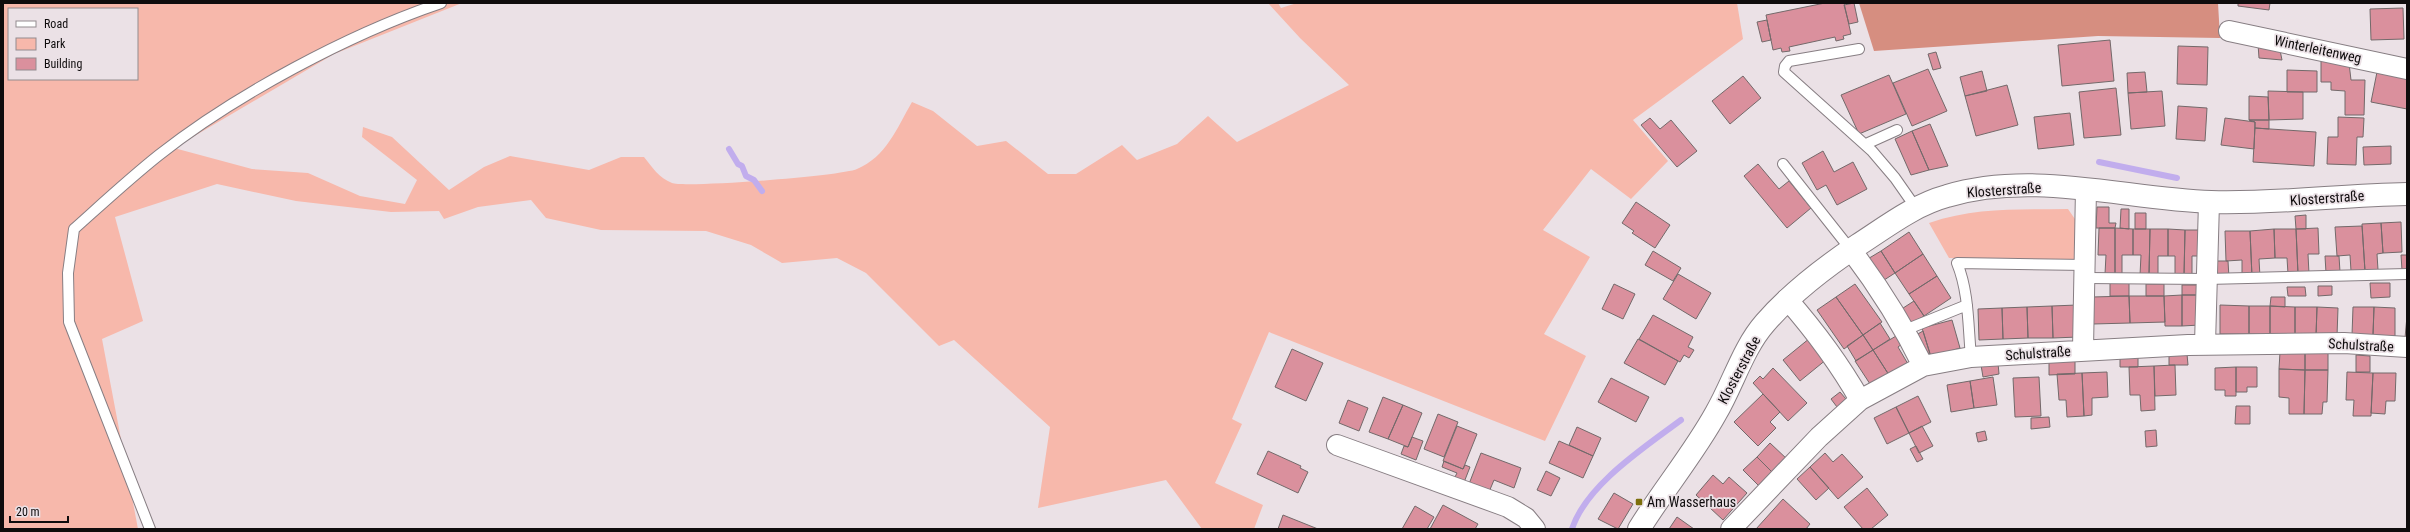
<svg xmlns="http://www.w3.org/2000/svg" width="2410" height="532" font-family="'Roboto Condensed',sans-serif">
<rect width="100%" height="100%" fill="#ebe1e6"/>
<!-- green -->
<path fill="#f7b8ab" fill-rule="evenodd" d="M3 3H462L334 54 174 148 252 169 308 173 360 196 405 204 417 180 362 137 363 127 392 137 449 190 484 167 510 156 589 170 621 157H644C652 167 659 178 672 183 685 188 842 176 857 169 886 157 897 128 912 102L933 111 977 146 1006 141 1048 174H1076L1122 145 1137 160 1177 144 1208 116 1237 142 1349 85 1300 38 1268 3H1278L1281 8 1297 3H1737L1743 39 1633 120 1668 161 1631 199 1591 169 1543 230 1590 257 1544 334 1586 356 1545 441 1269 332 1232 419 1242 424 1215 483 1263 505 1254 529H1202L1166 480 1038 508 1050 427 954 340 939 346 866 273 837 258 782 263 751 245 706 231 601 230 546 218 531 200 478 207 444 219 439 211 391 212 296 201 217 184 115 217 143 321 102 339 138 529H3ZM9 9H137V79H9Z
M2068 209 2077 222 2079 260 1949 258 1929 223C1976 207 2019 210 2068 209Z"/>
<!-- forest -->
<path fill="#d68e80" d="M1859 3H2218L2220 38 2098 36 1874 51Z"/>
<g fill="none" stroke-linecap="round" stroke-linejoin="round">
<!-- stream -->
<path stroke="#c1aded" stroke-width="6" d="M729 149 738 164 742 166 746 176 754 180 762 191
M2099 162 2177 178
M1572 529C1586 485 1645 447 1681 420"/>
</g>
<!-- building -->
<path fill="#da909d" stroke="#73696a" d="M1825 3H1844L1851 34 1843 36 1844 39 1836 41 1835 37 1789 47 1790 51 1782 52 1781 48 1773 50 1766 15Z
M1854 3 1858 22 1849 24 1844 5Z
M2238 3H2270L2269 10 2238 6Z
M2403 8 2404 39 2371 40 2370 9Z
M1767 20 1771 40 1762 42 1757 22Z
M2110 40 2114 81 2062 86 2058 45Z
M2258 44 2280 50 2282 60 2259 58Z
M2178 46 2208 47 2207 85 2177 84Z
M1936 52 1941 68 1933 70 1928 54Z
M2321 57 2349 63 2351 80H2365L2364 115H2345V91L2331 90V82H2321Z
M1928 69 1947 111 1912 126 1893 83Z
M2287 70 2317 71V92H2287Z
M1982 71 1987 91 1965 96 1960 77Z
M2145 72 2147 92 2128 93 2127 73Z
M2377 72 2407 78V109L2371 102Z
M1889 75 1906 114 1859 134 1841 95Z
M1743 76 1761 98 1730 124 1712 101Z
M2007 85 2018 125 1976 136 1965 96Z
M2116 88 2121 135 2084 138 2079 92Z
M2162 91 2165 126 2131 129 2128 93Z
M2268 91 2303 92V119L2269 120Z
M2249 96 2268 97 2269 120H2249Z
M2178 106 2207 108 2205 141 2176 139Z
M2070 113 2074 145 2038 149 2034 117Z
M2338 117 2364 118 2363 137H2357L2356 165 2327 164 2328 137H2338Z
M1650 118 1660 129 1671 120 1697 151 1677 167 1641 125Z
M2225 118 2255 122 2254 149 2221 145Z
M2249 120H2269V129L2255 128V122Z
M1930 124 1948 166 1929 170 1912 131Z
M2255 128 2316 132 2314 166 2253 162Z
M1912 131 1929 170 1911 175 1895 139Z
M2391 146V164L2364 165 2363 147Z
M1823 151 1834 172 1853 162 1867 189 1837 205 1826 185 1817 190 1802 163Z
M1758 164 1779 189 1789 181 1811 208 1787 228 1744 176Z
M1636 202 1670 225 1655 248 1632 233 1634 231 1622 223Z
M2097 207H2109V223H2116L2115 228H2096Z
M2121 209H2129V229L2120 228Z
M2135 213H2146V229H2135Z
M2306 215V229H2296L2295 216Z
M2401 222 2402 252 2383 253 2381 223Z
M2381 223 2383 253 2377 254 2378 270 2365 271 2362 224Z
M2362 226 2365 271H2351L2350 255 2337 256 2335 227Z
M2099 228H2115V274H2105L2106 255H2098Z
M2115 228 2133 229V255H2122V274H2115Z
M2318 228 2319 254H2308L2309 274H2298L2296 229Z
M2133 229H2150L2149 275H2140L2141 255H2133Z
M2150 229H2168V256H2158V276L2149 275Z
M2168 229 2185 230 2184 276H2175V256H2168Z
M2274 229 2275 258 2259 259 2260 277H2252L2250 231Z
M2274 229H2296L2298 274H2288L2287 258H2275Z
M2185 230H2202V256H2192V276H2184Z
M2225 231H2250L2252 277 2242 278V260L2226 261Z
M1909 232 1923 254 1895 273 1881 251Z
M1653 251 1681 268 1673 281 1645 265Z
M1881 251 1895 273 1881 282 1866 260Z
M1923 254 1937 276 1909 294 1895 273Z
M2401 255H2407V270H2402Z
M2325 256H2339L2340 272 2326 273Z
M2214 261H2228L2229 278H2215Z
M1678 274 1711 293 1696 319 1663 299Z
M1937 276 1951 298 1924 316 1909 294Z
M2110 282H2129V296H2110Z
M2370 283H2390V297L2371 298Z
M1614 284 1635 294 1623 319 1602 309Z
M1855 284 1882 322 1863 335 1836 297Z
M2146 284H2164V296H2146Z
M2182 285H2199V295H2182Z
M2318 286H2332V295L2318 296Z
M2287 287H2305L2306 296H2288Z
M2182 295H2199L2200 325 2182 326Z
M2182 295V326H2165L2164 296Z
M2129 296 2130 323 2093 324 2092 297Z
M2129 296H2164L2165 322 2130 323Z
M1836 297 1863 335 1844 349 1817 310Z
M2271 297H2285V307L2270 306Z
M1914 301 1924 316 1909 325 1900 310Z
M2077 305 2078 337 2053 338 2052 306Z
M2220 305 2249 306V334H2220Z
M2052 306 2053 338H2028L2027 307Z
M2249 306H2270V335L2249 334Z
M2270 306 2295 307V335H2270Z
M2027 307 2028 338 2003 339 2002 308Z
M2295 307H2317L2316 336 2295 335Z
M2317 307 2338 308 2337 336H2316Z
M2353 307H2374L2373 335H2352Z
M2374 307 2395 308V336L2373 335Z
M2002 308 2003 339 1979 340 1978 309Z
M1653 315 1693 337 1688 347 1694 350 1689 358 1684 355 1680 362 1639 339Z
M2407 316V338H2405Z
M1952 320 1960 348 1931 357 1922 328Z
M1880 323 1890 339 1873 350 1863 335Z
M1923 331 1931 357 1916 335Z
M1863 335 1873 350 1856 361 1847 346Z
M1896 336 1902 344 1898 347 1908 364 1889 375 1873 350Z
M1810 338 1827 359 1800 381 1783 360Z
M1638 339 1678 361 1665 385 1624 363Z
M1292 349 1323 363 1306 401 1275 387Z
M1873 350 1889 375 1872 387 1855 361Z
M2280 352 2305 353V370L2279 369Z
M2305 353H2328V370H2305Z
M2187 354 2188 365H2169V355Z
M2120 355H2138V367H2120Z
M2356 355 2370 356V372H2356Z
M2075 357V374L2049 375V359Z
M1998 363 1999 374 1983 377 1981 365Z
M2175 365 2176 395 2155 396 2154 366Z
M2154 366 2155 410 2141 411 2140 395H2130L2129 367Z
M2236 367V396H2225V390H2215V368Z
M2236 367H2257V387H2247V392H2236Z
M1773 368 1807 403 1788 421 1753 383 1760 376 1763 379Z
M2279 369 2305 370 2304 414H2289V398L2279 397Z
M2305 370H2328L2327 402H2323L2322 414H2304Z
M2107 372 2108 397 2092 398V415L2084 416 2082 373Z
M2347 372 2373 373 2371 416H2353L2354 400H2346Z
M2082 373 2084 416 2067 417 2066 400H2059L2057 374Z
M2373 373H2396L2395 401H2386L2385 414 2371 413Z
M1993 377 1997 405 1974 408 1970 381Z
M2039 377 2041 416 2015 417 2013 378Z
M1611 378 1649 397 1636 422 1598 402Z
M1970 381 1974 408 1951 412 1947 385Z
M1840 392 1846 399 1837 407 1831 399Z
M1763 394 1780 412 1770 422 1776 428 1758 446 1734 422Z
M1918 396 1931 422 1909 433 1896 407Z
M1383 397 1403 405 1388 439 1369 432Z
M1348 400 1368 408 1359 431 1339 423Z
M1403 405 1422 413 1408 447 1388 439Z
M2236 406H2250V424H2235Z
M1896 407 1909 433 1887 444 1874 418Z
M1438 414 1458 422 1444 457 1424 449Z
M2049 417 2050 427 2031 429V418Z
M1457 426 1477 434 1463 469 1443 461Z
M1922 426 1933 446 1919 453 1909 433Z
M1577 427 1601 438 1593 456 1569 445Z
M2156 430 2157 446 2146 447 2145 431Z
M1985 431 1987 440 1978 442 1976 433Z
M1412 437 1423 441 1416 460 1401 454 1404 446 1408 447Z
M1559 441 1593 456 1583 478 1549 463Z
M1770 443 1788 460 1774 474 1757 457Z
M1916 446 1923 459 1917 462 1910 449Z
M1268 451 1301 466 1300 468 1308 472 1298 493 1257 474Z
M1481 453 1521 468 1514 488 1494 480 1489 492 1469 484Z
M1825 453 1833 462 1842 454 1863 477 1838 499 1810 467Z
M1757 457 1774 474 1761 488 1743 470Z
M1444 461 1463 469 1465 465 1470 467 1463 485 1453 481 1457 473 1442 467Z
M1810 467 1829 488 1816 500 1797 479Z
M1546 471 1560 478 1551 496 1537 490Z
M1713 475 1723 484 1729 477 1747 493 1723 520 1696 495Z
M1867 488 1888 515 1871 529H1863L1844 507Z
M1614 493 1633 504 1618 529 1598 519Z
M1783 499 1810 524 1806 529H1756Z
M1443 505 1478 524 1475 529H1430Z
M1415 506 1434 517 1427 529H1402Z
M1283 515 1318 529H1278Z
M1677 517 1694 529H1669Z"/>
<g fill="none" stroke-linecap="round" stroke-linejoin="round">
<!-- lane casing -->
<g stroke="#877e83" stroke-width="12">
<path id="lane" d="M1859 49 1789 61 1785 66 1784 72 1872 151 1895 178 1916 208
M1866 144 1897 130
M1783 164 1851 250
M2086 278 2207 279 2407 274
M1905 330 1967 305
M1971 357C1968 326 1969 292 1957 263L2086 265
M150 529 69 322 68 273 74 229C102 204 130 178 159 155 235 95 349 34 441 3"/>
</g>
<!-- street casing -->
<g stroke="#877e83" stroke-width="22">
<path id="street" d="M2229 31 2407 69
M1851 250C1879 287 1903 325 1923 366
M1787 299C1815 331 1839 363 1860 400
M2205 344 2209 202
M2083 349 2086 189
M1337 445 1508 507 1526 518 1535 529
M1731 529 1819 437 1860 400 1923 366 1971 357 2188 345 2344 343 2407 347"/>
</g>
<!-- secondary casing -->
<g stroke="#877e83" stroke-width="24">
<path id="secondary" d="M1639 529C1663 490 1694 453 1716 413 1733 384 1743 348 1765 323 1791 293 1825 267 1858 245 1886 227 1914 205 1947 196 2033 170 2125 199 2211 202 2277 204 2342 195 2407 194"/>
</g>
<!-- lane -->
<use href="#lane" stroke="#fff" stroke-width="10"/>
<!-- street -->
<use href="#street" stroke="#fff" stroke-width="20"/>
<!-- secondary -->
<use href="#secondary" stroke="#fff" stroke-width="22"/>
</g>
<!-- markers -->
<rect fill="#7c6f0c" stroke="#ebe1e6" stroke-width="1.5" x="1635" y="498" width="8" height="8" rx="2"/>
<g text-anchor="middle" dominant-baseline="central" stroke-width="3.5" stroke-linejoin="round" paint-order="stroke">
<!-- street labels -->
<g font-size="14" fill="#0f0c0d" stroke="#ebe1e6">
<text transform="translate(2318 49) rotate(12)">Winterleitenweg</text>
<text transform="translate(2004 190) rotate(-4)">Klosterstraße</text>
<text transform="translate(2327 198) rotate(-4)">Klosterstraße</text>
<text transform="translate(2361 345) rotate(3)">Schulstraße</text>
<text transform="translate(2038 353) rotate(-4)">Schulstraße</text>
<text transform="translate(1739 370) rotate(-62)">Klosterstraße</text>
</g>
<!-- poi labels -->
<g font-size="14" fill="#0f0c0d" stroke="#ebe1e6" text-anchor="start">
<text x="1647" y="502">Am Wasserhaus</text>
</g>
</g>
<!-- border -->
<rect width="2410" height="532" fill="none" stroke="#0f0c0d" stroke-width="8"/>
<!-- legend -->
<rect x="8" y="8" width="130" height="72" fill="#ebe1e6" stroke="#938c8f"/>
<rect x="16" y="21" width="20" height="6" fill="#ffffff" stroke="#938c8f"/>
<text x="44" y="28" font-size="12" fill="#0f0c0d">Road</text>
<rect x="16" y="38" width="20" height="12" fill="#f7b8ab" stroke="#938c8f"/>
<text x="44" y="48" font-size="12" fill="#0f0c0d">Park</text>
<rect x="16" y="58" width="20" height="12" fill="#da909d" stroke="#938c8f"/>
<text x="44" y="68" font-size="12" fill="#0f0c0d">Building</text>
<!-- scale -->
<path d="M10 516v6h58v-6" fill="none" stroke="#0f0c0d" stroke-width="2"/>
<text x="16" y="516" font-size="12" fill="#0f0c0d" stroke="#ebe1e6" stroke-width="3" paint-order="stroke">20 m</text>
</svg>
